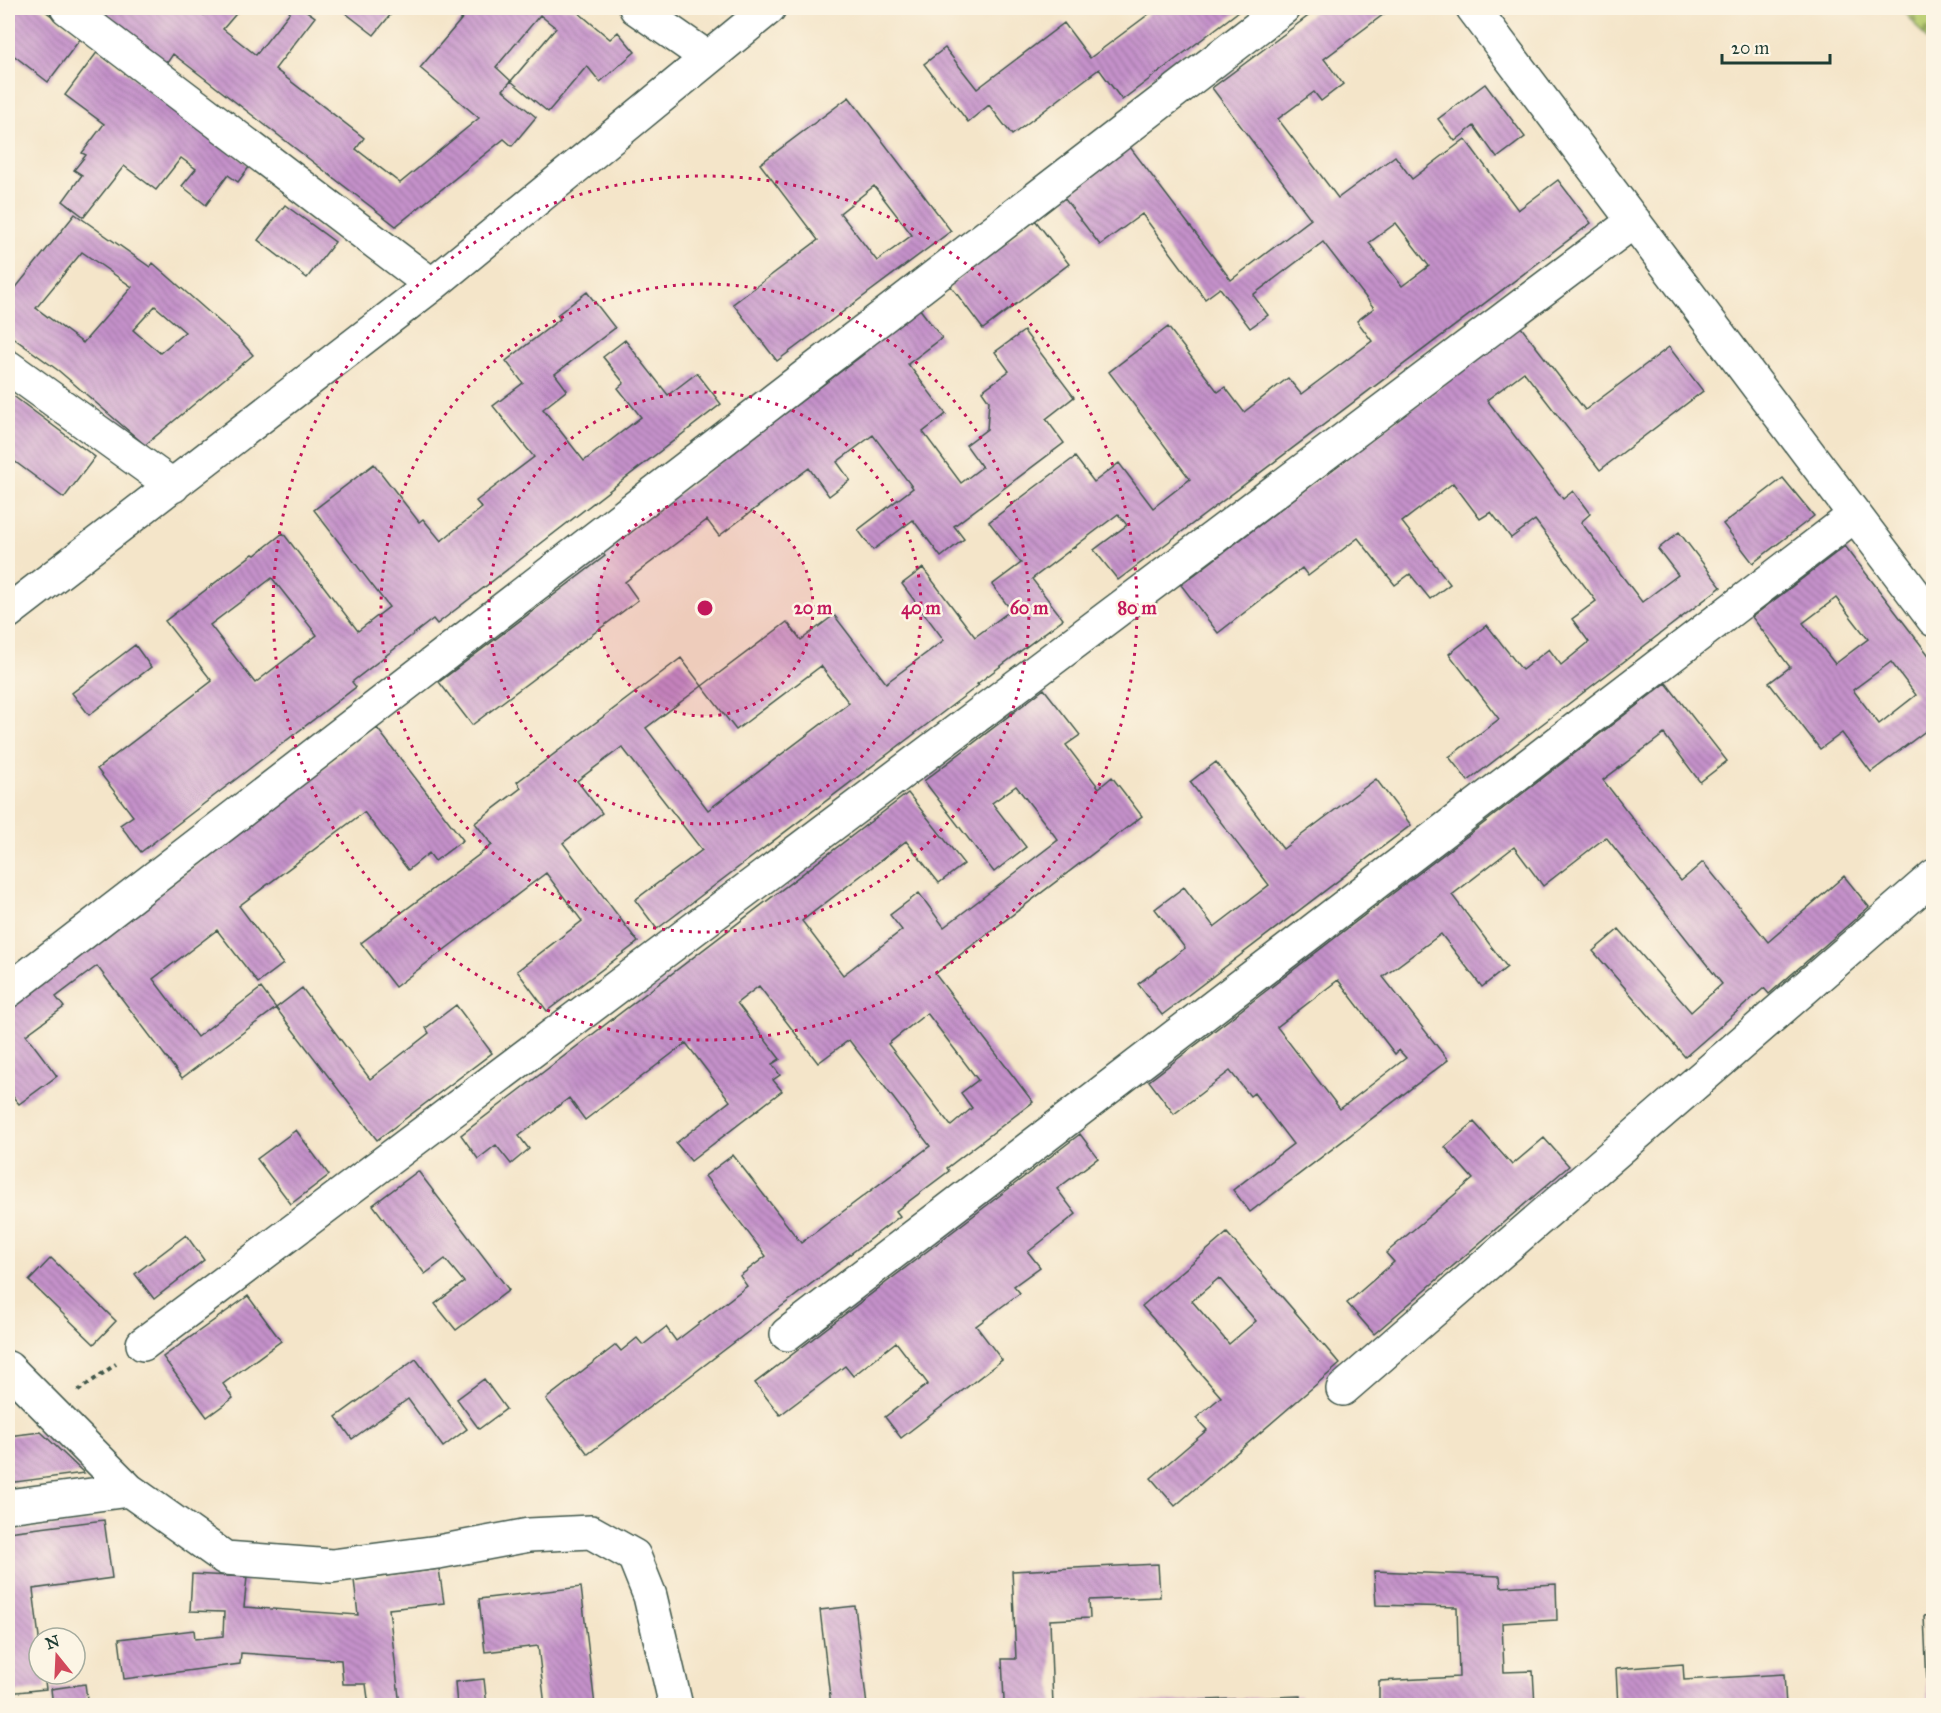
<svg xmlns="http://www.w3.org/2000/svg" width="1941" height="1713" font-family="'IM FELL Great Primer',serif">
<defs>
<pattern id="cemetery-stones" width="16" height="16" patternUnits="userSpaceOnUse" patternTransform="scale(1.5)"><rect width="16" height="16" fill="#bace72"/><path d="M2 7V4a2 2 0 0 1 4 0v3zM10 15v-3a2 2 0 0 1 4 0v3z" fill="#97a85e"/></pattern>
<pattern id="building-back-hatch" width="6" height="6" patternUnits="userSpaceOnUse" patternTransform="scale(1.5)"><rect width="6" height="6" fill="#c591ca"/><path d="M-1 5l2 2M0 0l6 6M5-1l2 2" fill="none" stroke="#9f78a5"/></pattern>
</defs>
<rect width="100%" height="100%" fill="#fcf5e5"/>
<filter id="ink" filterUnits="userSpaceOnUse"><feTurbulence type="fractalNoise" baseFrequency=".0167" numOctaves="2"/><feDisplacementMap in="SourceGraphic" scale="12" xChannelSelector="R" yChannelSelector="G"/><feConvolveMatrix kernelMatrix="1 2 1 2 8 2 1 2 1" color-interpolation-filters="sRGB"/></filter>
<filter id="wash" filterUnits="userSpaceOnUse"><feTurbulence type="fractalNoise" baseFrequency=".008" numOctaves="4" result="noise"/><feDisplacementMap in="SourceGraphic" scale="24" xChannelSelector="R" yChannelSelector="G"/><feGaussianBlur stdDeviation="1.35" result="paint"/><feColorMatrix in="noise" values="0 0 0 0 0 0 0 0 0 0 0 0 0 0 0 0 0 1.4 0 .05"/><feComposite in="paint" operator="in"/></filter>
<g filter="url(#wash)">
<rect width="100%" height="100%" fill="#f4e5c9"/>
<!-- cemetery -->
<path fill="url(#cemetery-stones)" stroke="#6c8653" stroke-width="1.5" d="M1902 8H1933V47Z"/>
<g id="blocks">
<!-- building -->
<path fill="url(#building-back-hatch)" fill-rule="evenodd" d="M8 8H41L81 38 48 82 8 51Z
M89 8H195L204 15 210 8H241L223 29 256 55 293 8H302L315 17 275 69 364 138 356 149 400 183 479 118 420 68 471 8H573L610 39 618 32 635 52 600 82 587 66 548 112 511 81 556 28 540 15 496 67 511 81 503 90 536 117 512 146 504 139 396 226 173 54 165 66Z
M339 8H396L374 35Z
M660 8H682L671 16Z
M1157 8H1243L1122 100 1099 69 1012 135 989 105 968 122 924 64 945 48 977 89 1064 23 1090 58Z
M1319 8H1392L1324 59 1343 84 1321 101 1314 92 1278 119 1338 198 1395 156 1412 179 1465 139 1518 210 1558 180 1591 223 1118 580 1094 550 1127 525 1118 514 1032 579 1063 619 977 684 979 685 657 929 635 900 702 850 622 747 577 781 602 813 563 843 638 942 547 1011 517 971 582 921 546 873 395 987 361 943 492 845 475 823 521 788 517 782 681 658 702 686 787 622 801 640 834 615 886 683 944 640 902 584 923 568 975 637 1011 610 992 585 1021 563 989 522 1075 457 1094 482 1119 463 1153 508 1190 479 1109 372 1168 327 1218 392 1225 387 1244 412 1288 378 1301 394 1372 341 1357 321 1374 308 1323 242 1253 295 1268 315 1250 328 1220 288 1205 299 1142 214 1100 245 1064 198 1130 147 1231 280 1311 219 1212 88ZM1396 223 1429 266 1402 286 1369 243ZM821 666 849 703 708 810 646 728 702 686 736 730Z
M98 51 250 166 238 182 228 175 206 205 182 186 196 169 181 158 156 190 124 166 84 217 63 201 82 175 74 170 86 155 82 153 104 124 65 95Z
M1485 84 1525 137 1497 158 1474 126 1455 141 1438 119Z
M849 97 951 231 777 361 733 304 818 240 760 164ZM874 186 912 235 877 261 840 213Z
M285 205 335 242 307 278 258 240Z
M75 214 150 267 153 263 238 338 253 355 145 445 59 371 8 334V285L14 290ZM82 252 132 287 83 343 36 308ZM155 306 185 332 160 353 133 330Z
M1035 220 1069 264 983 329 950 285Z
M587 292 615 328 555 374 567 390 543 409 584 461 641 417 618 388 624 383 603 357 625 340 668 395 697 373 721 404 437 624 433 619 352 682 356 687 141 852 120 825 133 816 97 769 212 681 165 621 253 554 255 555 283 533 358 631 389 607 314 510 374 464 419 522 423 519 441 541 482 508 476 501 534 457 493 406 523 383 506 361 560 319 557 315ZM272 578 317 635 255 683 210 625Z
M919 308 942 338 908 364 946 414 923 432 961 483 982 467 966 445 987 429 989 401 982 391 1009 371 995 352 1024 331 1074 397 1046 419 1064 443 954 526 964 539 941 557 913 520 873 550 858 530 913 488 873 435 837 462 850 480 829 496 809 468 719 536 707 520 625 582 638 600 472 725 439 682 605 556 602 552 864 354 861 351Z
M1520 326 1585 410 1669 347 1703 391 1600 470 1524 372 1487 400 1563 499 1573 491 1590 514 1581 522 1642 602 1678 575 1658 549 1679 532 1721 587 1468 781 1449 757 1499 719 1449 654 1487 625 1522 670 1549 649 1561 665 1589 642 1572 619 1596 601 1535 520 1511 538 1491 512 1480 519 1453 483 1402 522 1450 584 1430 599 1410 574 1395 585 1358 538 1308 576 1302 568 1218 633 1181 585Z
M8 392 95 457 64 498 14 461 8 470Z
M1783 478 1814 516 1753 563 1723 524Z
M1845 546 1934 662V731L1931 727 1871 772 1842 733 1820 749 1769 683 1790 667 1752 617ZM1836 598 1868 639 1835 664 1803 623ZM1891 662 1916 695 1879 724 1853 690Z
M135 645 151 667 89 715 72 693Z
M1666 683 1727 761 1700 782 1664 734 1603 780 1681 881 1703 862 1768 942 1844 876 1869 907 1769 994 1764 988 1685 1057 1593 951 1619 929 1691 1012 1722 984 1606 837 1543 886 1514 847 1452 895 1507 967 1482 987 1441 934 1383 977 1448 1060 1250 1212 1233 1190 1293 1144 1254 1093 1250 1096 1230 1071 1174 1114 1149 1081ZM1338 980 1395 1054 1399 1050 1406 1058 1340 1109 1277 1027Z
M1044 689 1080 735 1066 745 1099 788 1112 777 1142 816 935 974 1033 1102 947 1168 949 1171 896 1211 900 1216 588 1454 546 1399 616 1345 621 1351 637 1338 643 1345 666 1327 676 1341 747 1286 740 1276 766 1256 705 1176 733 1155 801 1243 930 1146 849 1040 818 1063 759 986 737 1003 780 1059 772 1064 780 1075 773 1080 782 1091 691 1161 676 1143 730 1101 686 1043 585 1120 569 1098 519 1136 529 1149 511 1164 496 1145 478 1159 461 1135 908 793 964 864 939 883 906 841 802 921 843 975 902 930 890 915 919 893 944 927 1002 883 1058 840 1016 786 992 803 1026 847 994 872 924 781ZM927 1013 978 1080 961 1093 972 1108 951 1126 888 1044Z
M377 728 463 840 435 861 429 853 408 870 364 812 239 906 283 964 258 983 217 930 153 979 197 1037 261 988 276 1008 182 1078 97 966 56 997 64 1007 26 1035 57 1076 19 1104 8 1091V1008Z
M1216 762 1283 849 1376 779 1411 825 1162 1015 1138 984 1185 948 1155 909 1184 887 1214 927 1269 885 1190 782Z
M302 988 370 1079 429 1033 426 1028 456 1005 492 1053 377 1140 276 1008Z
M1474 1122 1512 1165 1544 1138 1569 1166 1374 1334 1347 1303 1394 1262 1386 1253 1473 1179 1445 1147Z
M296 1130 329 1175 291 1204 257 1159Z
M1080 1134 1098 1158 1057 1189 1076 1214 1028 1252 1040 1267 1014 1286 1020 1293 976 1326 1002 1360 901 1438 885 1417 928 1384 896 1342 853 1376 845 1366 780 1415 755 1383Z
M418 1171 509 1290 456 1330 435 1304 464 1282 445 1259 425 1274 373 1205Z
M1227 1233 1340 1364 1175 1506 1151 1478 1207 1430 1196 1418 1221 1397 1142 1306ZM1219 1278 1256 1321 1229 1344 1192 1301Z
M186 1235 204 1260 154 1299 135 1274Z
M51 1258 116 1321 94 1344 29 1281Z
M248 1296 281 1341 223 1384 233 1398 207 1417 163 1357Z
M416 1359 467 1429 443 1447 408 1399 352 1439 336 1417Z
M484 1379 506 1409 479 1429 457 1399Z
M41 1432 84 1473 8 1483V1436Z
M104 1520 112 1578 33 1589 39 1638V1674H44L46 1689 8 1693V1532Z
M1158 1564 1160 1597 1089 1600 1090 1618 1050 1620 1053 1706H950V1704L1004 1701 1002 1659H1016L1012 1571Z
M439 1569 444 1603 389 1609 400 1706H369L366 1684H343L341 1660 241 1653 240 1664 124 1679 119 1639 194 1630 195 1639 223 1636 224 1612 190 1611 192 1574 247 1577 244 1607 358 1615 354 1580Z
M1374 1571 1500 1576 1501 1587 1556 1584 1557 1620 1502 1623 1504 1672 1533 1671 1535 1706H1352V1704L1379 1702V1681L1459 1677 1457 1607 1376 1605Z
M581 1587 595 1706H545L538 1646 485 1652 479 1599Z
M855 1606 867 1706H831L820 1610Z
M1934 1615V1706H1928L1924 1616Z
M1683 1664 1684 1680 1784 1674 1786 1706H1618L1616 1669Z
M484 1679 487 1706H457L455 1682Z
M85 1684 88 1706H53L51 1689Z
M1300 1696V1706H1111V1704Z"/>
</g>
</g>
<g filter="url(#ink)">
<use href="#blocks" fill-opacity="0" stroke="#3f564a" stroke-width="1.5"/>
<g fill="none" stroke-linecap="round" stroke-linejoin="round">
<!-- minor casing -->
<g stroke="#3f564a" stroke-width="36">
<path id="minor" d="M67 8 432 285
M636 8 708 58
M1473 8 1934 620
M8 367 173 486
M8 612 432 285 769 8
M8 991 1283 8
M787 1334 1855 515
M143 1344 1634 221
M8 1368 129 1490 225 1558 332 1566 438 1552 529 1535 591 1532 634 1556 650 1596 676 1706
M1343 1389 1934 876
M8 1506 129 1490"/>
</g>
<!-- path -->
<path stroke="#3f564a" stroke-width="4" stroke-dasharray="4.5 4.5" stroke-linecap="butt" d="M78 1391 116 1364"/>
<!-- minor -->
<use href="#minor" stroke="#fff" stroke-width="33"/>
</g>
</g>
<!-- distance rings -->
<circle cx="705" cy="608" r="108" fill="#c2185b" fill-opacity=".12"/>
<g fill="none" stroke="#c2185b" stroke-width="3" stroke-dasharray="3 6">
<circle cx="705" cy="608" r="108"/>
<circle cx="705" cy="608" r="216"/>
<circle cx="705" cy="608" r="324"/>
<circle cx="705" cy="608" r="432"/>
</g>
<circle cx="705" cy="608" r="9" fill="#c2185b" stroke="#fcf5e5" stroke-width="3"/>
<g font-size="18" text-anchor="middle" font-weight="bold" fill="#c2185b" stroke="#fcf5e5" stroke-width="5" stroke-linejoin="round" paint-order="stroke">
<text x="813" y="614">20 m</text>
<text x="921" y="614">40 m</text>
<text x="1029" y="614">60 m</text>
<text x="1137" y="614">80 m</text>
</g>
<!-- margin -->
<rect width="1941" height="1713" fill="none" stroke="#fcf5e5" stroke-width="30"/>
<!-- north arrow -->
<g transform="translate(57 1656) rotate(342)"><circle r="28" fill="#fcf5e5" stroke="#a4ab9e" stroke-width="1.5"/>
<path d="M0-4.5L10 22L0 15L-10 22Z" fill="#d1495b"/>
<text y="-9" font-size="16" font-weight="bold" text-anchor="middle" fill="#1f3d34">N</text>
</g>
<!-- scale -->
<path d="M1722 54v9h108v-9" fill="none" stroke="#1f3d34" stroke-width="3"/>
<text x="1731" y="54" font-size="18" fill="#1f3d34" stroke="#fcf5e5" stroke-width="4.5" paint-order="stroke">20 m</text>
</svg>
